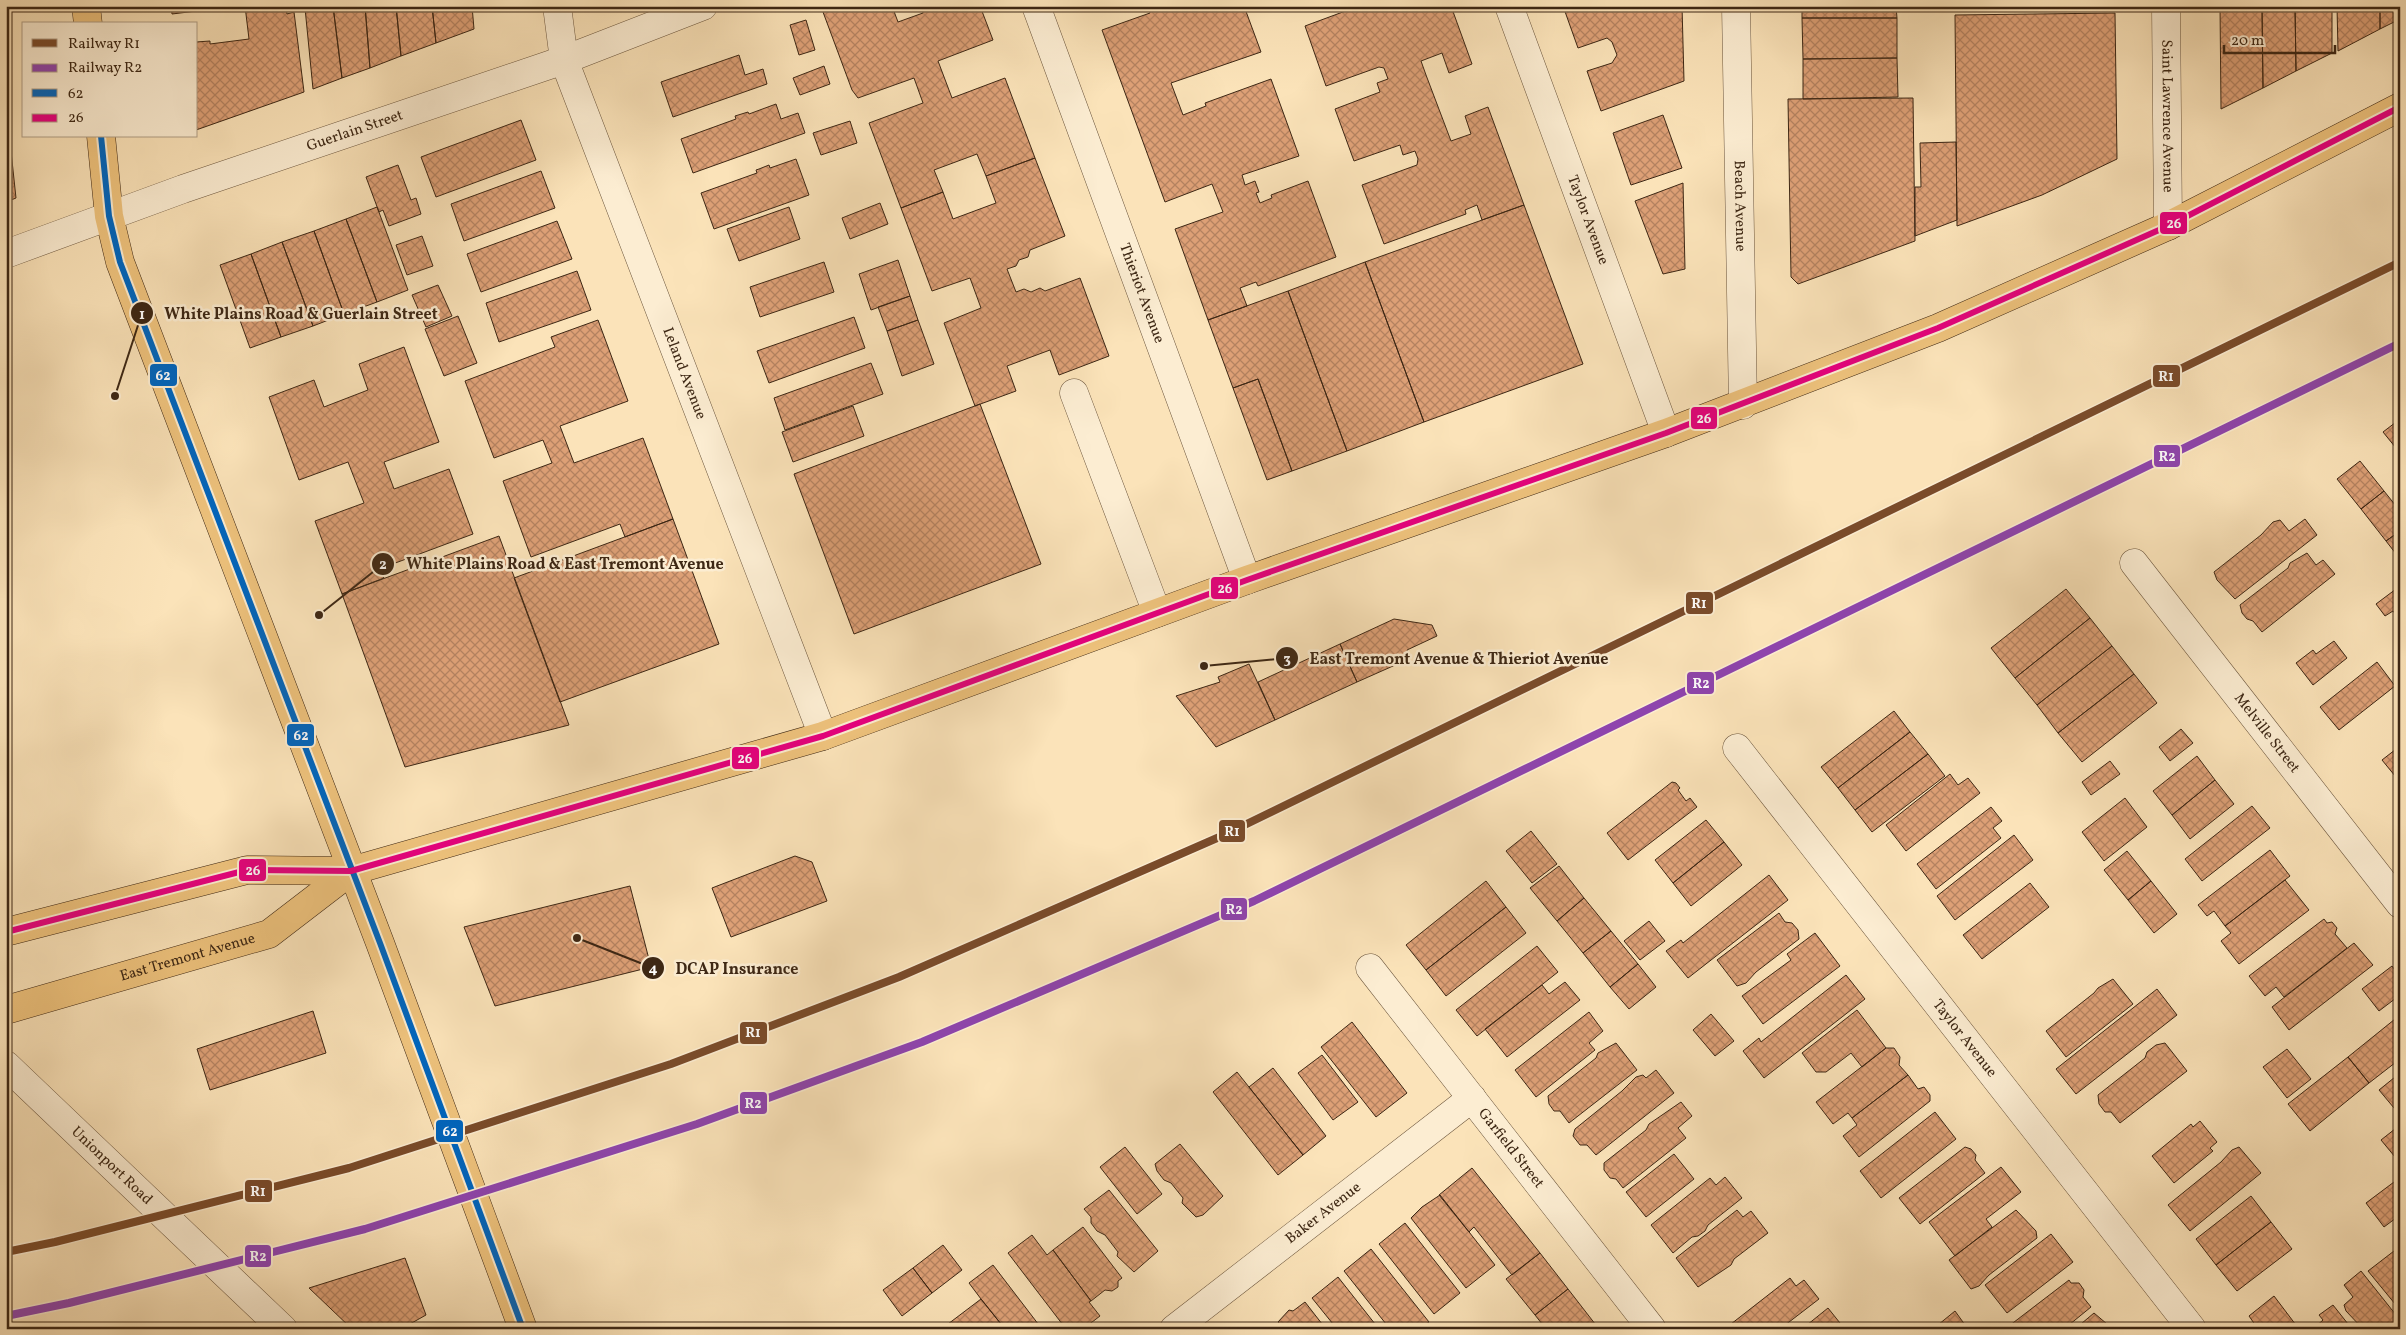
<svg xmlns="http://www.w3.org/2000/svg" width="2406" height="1335" font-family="Vollkorn,serif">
<defs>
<pattern id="building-cross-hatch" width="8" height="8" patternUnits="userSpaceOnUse" patternTransform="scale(1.25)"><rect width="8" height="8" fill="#dda076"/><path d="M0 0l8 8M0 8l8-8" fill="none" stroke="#b48260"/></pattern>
</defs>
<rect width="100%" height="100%" fill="#fbe3b9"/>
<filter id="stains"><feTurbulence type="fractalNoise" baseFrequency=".004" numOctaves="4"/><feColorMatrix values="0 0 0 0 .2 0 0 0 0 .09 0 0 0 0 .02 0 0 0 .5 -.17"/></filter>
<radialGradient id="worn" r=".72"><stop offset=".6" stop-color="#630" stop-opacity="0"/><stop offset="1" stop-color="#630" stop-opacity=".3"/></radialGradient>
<!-- building -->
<path fill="url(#building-cross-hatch)" stroke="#3d2714" d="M171 6H237L172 14Z
M245 6H286L287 14 294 12 304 92 196 130V42L210 41V44L249 39Z
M333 6H365L370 68 342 78Z
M333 6 342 78 313 89 305 8Z
M365 6H396L401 56 370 68Z
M396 6H432L436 43 401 56Z
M432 6H472L474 29 436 43Z
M838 6H892L898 22 923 13 921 6H980L993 40 938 61 952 98 1005 78 1035 158 986 176 977 154 934 170 943 192 901 208 869 123 923 103 914 78 858 98 852 90 823 12Z
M1147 6H1244L1261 52 1171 83 1183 115 1206 106 1205 103 1271 79 1299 156 1242 175 1245 185 1255 181 1259 192 1256 193 1260 203 1272 198 1271 195 1308 181 1336 257 1258 286 1256 282 1240 288 1247 306 1208 320 1175 229 1223 212 1212 184 1165 202 1102 30 1150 13Z
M1359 6H1451L1472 64 1449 73 1442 53 1421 61 1426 75 1451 141 1471 134 1465 116 1488 107 1524 205 1482 220 1477 205 1465 210 1466 214 1384 244 1362 185 1417 165 1418 159 1415 151 1403 155 1400 145 1354 161 1335 109 1380 92 1377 83 1388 79 1384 68 1379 67 1326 86 1305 26Z
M1563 6H1682L1684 81 1601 111 1587 71 1612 63 1617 55 1612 42 1607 38 1578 48Z
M1802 6H1896L1897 18H1802Z
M2021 6H2116V8L2021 10Z
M2220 6H2262L2263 88 2221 109Z
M2262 6H2295L2296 71 2263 88Z
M2295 6H2332V53L2296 71Z
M2337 6H2380V29L2338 51Z
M2380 6H2400V19L2380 29Z
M2115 13 2117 159 2042 195 1957 226 1955 15Z
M1802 18H1897V58L1803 59Z
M806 20 815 50 799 55 790 25Z
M739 55 745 75 763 69 767 84 673 117 661 82Z
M1897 58 1898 97 1803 99V59Z
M824 66 830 84 800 95 793 78Z
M6 93 10 130H6Z
M1913 98 1915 241 1798 284 1791 277 1788 99Z
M776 104 781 119 798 113 805 133 693 173 681 139 736 119 735 116 748 112 749 114Z
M1663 115 1682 168 1631 185 1613 133Z
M521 120 536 160 436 197 421 157Z
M850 121 857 143 821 155 813 133Z
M6 142H10L16 198 6 202Z
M1956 142 1957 220 1915 236V187H1921L1920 143Z
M1035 158 1065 236 1030 250 1028 257 1019 260 1016 266 1007 269 1016 292 1024 289 1031 292 1040 288 1045 291 1080 278 1109 356 1059 375 1050 350 1007 366 1016 391 975 406 944 323 981 308 970 278 932 291 901 208 943 192 953 219 996 203 986 176Z
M796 159 809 195 714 229 701 193 757 173 756 170 759 169 769 165 770 168Z
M398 165 411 200 416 198 421 214 389 226 383 210 379 212 366 177Z
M541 171 555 208 464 241 451 204Z
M1683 183 1685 269 1663 274 1635 201Z
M880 203 888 224 850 239 842 218Z
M1524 205 1583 364 1424 422 1365 262Z
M377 207 408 290 377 302 346 219Z
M789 207 800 239 739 261 727 229Z
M346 219 377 302 344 314 314 231Z
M557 221 572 259 481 292 467 254Z
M314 231 344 314 313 326 282 242Z
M422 236 433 266 407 275 396 245Z
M282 242 313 326 281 337 251 254Z
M251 254 281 337 250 348 220 265Z
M898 260 910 296 871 310 859 274Z
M824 262 834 292 760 317 750 287Z
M1365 262 1424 422 1347 451 1288 291Z
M577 271 591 310 499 342 486 303Z
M438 285 452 316 426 327 412 295Z
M1288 291 1347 451 1292 471 1258 379 1233 388 1208 320Z
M910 296 918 320 887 331 878 307Z
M458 316 477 363 444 376 425 329Z
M854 317 865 348 769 383 757 351Z
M598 320 628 401 560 426 574 463 643 438 673 519 625 537 620 524 531 557 503 481 552 463 543 440 494 458 465 381 555 347 551 337Z
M918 320 934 364 902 376 887 331Z
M404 347 439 442 384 462 394 489 449 469 473 534 390 565 379 571 384 578 342 594 315 521 364 503 348 462 299 480 269 397 314 380 324 407 368 390 359 364Z
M871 363 883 394 785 430 774 398Z
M1258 379 1292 471 1267 480 1233 388Z
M980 404 1041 564 854 634 794 474Z
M853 406 864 436 793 462 782 432Z
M2400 419V453L2383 432Z
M2360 461 2384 491 2361 509 2337 479Z
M2384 491 2400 511V531L2386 541 2361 509Z
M673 519 719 644 560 702 514 578Z
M2305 519 2317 535 2235 599 2217 580 2214 572 2261 535 2273 522 2280 520 2289 531Z
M2400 531V559L2386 541Z
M499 536 569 725 405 767 342 594Z
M2307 553 2316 565 2323 560 2335 574 2262 632 2253 621 2247 619 2242 613 2240 605 2288 568 2290 563Z
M2400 586V620L2393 611 2385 616 2376 604Z
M2066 589 2090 618 2015 678 1991 648Z
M2090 618 2112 646 2037 705 2015 678Z
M1394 619 1432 625 1437 636 1407 650 1411 658 1357 682 1340 644Z
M2334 641 2347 658 2313 685 2296 663 2313 650 2316 654Z
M1340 644 1357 682 1275 720 1258 682Z
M2112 646 2134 674 2058 733 2037 705Z
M2377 662 2395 686 2339 730 2320 707Z
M1249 664 1275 720 1216 747 1176 696 1220 682 1218 677Z
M2134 674 2157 703 2082 762 2058 733Z
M1894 711 1910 732 1838 788 1821 767Z
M2181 729 2193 743 2170 761 2159 747Z
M1910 732 1928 754 1855 810 1838 788Z
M2400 746V782L2382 760Z
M1928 754 1945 776 1872 832 1855 810Z
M2197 756 2215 780 2172 815 2153 791Z
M2110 761 2120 774 2091 795 2082 782Z
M1950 774 1958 785 1968 778 1980 793 1906 851 1886 825Z
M2215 780 2234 804 2190 839 2172 815Z
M1672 782 1676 783 1680 788 1678 790 1686 801 1690 798 1697 807 1628 860 1607 833Z
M2125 798 2147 827 2104 861 2082 832Z
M2252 806 2270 828 2202 881 2185 859Z
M1991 807 2002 821 1993 828 2001 838 1936 889 1917 864Z
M1706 820 1724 842 1673 883 1655 860Z
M1531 831 1557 864 1532 883 1506 851Z
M2014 835 2033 860 1955 920 1937 896Z
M1724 842 1742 865 1691 906 1673 883Z
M2270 850 2290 876 2225 926 2214 911 2207 916 2198 905Z
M2127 851 2151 881 2128 900 2104 870Z
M795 856 812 862 827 901 731 937 712 888Z
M1559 866 1584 898 1557 921 1530 888Z
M1769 875 1788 900 1688 978 1666 951 1681 940 1683 943Z
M2285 880 2309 910 2239 964 2221 941 2231 933 2225 926Z
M1486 881 1506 907 1426 970 1406 945Z
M2151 881 2177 914 2154 933 2128 900Z
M2030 883 2049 907 1982 959 1963 935Z
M630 886 651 967 495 1006 464 927Z
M1584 898 1611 931 1583 953 1557 921Z
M1506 907 1526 933 1446 996 1426 970Z
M1779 913 1785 922 1792 923 1798 930 1799 939 1756 972 1746 983 1737 986 1717 960Z
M2324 919 2327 923 2332 922 2337 928 2335 934 2347 948 2284 997 2276 987 2265 996 2249 976Z
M1649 921 1665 941 1640 960 1624 941Z
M1611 931 1638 964 1610 987 1583 953Z
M1815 933 1840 966 1763 1024 1742 996 1791 960 1787 954Z
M2354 943 2373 965 2289 1030 2272 1007Z
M1537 946 1558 972 1477 1036 1456 1010Z
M1638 964 1656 987 1629 1009 1610 987Z
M2392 966 2400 977V995L2379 1011 2362 989Z
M1846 975 1865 999 1764 1078 1743 1051 1759 1038 1761 1042Z
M2113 979 2133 1004 2066 1057 2046 1031 2094 993 2098 988Z
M1565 982 1580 1000 1507 1057 1485 1029 1542 985 1549 994Z
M2157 989 2177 1015 2076 1094 2056 1069Z
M1857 1010 1886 1048 1862 1067 1851 1053 1826 1072H1816L1802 1053Z
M313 1011 326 1053 210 1090 197 1049Z
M1589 1012 1603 1031 1589 1043 1595 1050 1536 1097 1515 1070Z
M1711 1014 1734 1041 1715 1056 1693 1030Z
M2400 1015V1059L2369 1083 2348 1057Z
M1352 1022 1407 1093 1376 1117 1321 1047Z
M1616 1043 1637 1070 1569 1123 1560 1111H1554L1549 1104 1548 1096 1596 1058 1598 1053Z
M2165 1043 2187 1071 2120 1123 2111 1112H2105L2099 1104 2098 1095 2145 1058 2147 1052 2156 1045Z
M1886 1048H1894L1900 1057 1899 1065 1908 1075 1852 1118 1848 1113 1833 1124 1816 1102Z
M2287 1049 2311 1079 2287 1098 2263 1067Z
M1322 1055 1358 1102 1333 1120 1298 1073Z
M2348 1057 2369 1083 2310 1131 2288 1104Z
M1273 1068 1326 1136 1303 1155 1249 1087Z
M1656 1070 1674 1093 1596 1155 1587 1145H1580L1573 1136 1575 1129 1622 1091 1636 1077 1643 1075 1646 1078Z
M1237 1072 1303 1155 1278 1175 1213 1092Z
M2400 1073V1114H2399L2379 1090Z
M1908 1075 1918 1089 1924 1087 1930 1095V1101L1859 1157 1843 1136 1857 1125 1852 1118Z
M1681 1102 1692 1116 1678 1128 1686 1138 1623 1188 1616 1179 1610 1178 1604 1170V1163L1646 1130 1649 1124Z
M1935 1112 1956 1139 1881 1198 1860 1171Z
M2200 1121 2217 1142 2210 1148 2213 1151 2174 1183 2152 1156 2191 1124 2193 1127Z
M2400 1125V1163L2381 1140Z
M1180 1144 1223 1196 1203 1215 1196 1217 1182 1203 1183 1198 1171 1183 1164 1180 1157 1171 1155 1164Z
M1125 1147 1162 1194 1137 1214 1100 1167Z
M1965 1147 1971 1149 1976 1155 1975 1160 1985 1173 1920 1224 1899 1198Z
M2239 1147 2261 1173 2190 1231 2168 1205 2221 1162 2232 1150Z
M1674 1154 1694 1179 1646 1217 1626 1192Z
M2001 1167 2021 1192 1986 1219 1992 1227 1955 1256 1929 1222Z
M1472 1168 1540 1253 1512 1275 1474 1227 1469 1232 1439 1195Z
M1725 1177 1742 1198 1708 1225 1705 1231 1698 1236 1692 1237 1673 1253 1651 1225 1710 1178 1716 1185Z
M2394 1182 2400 1189V1215L2384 1227 2366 1203Z
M1109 1190 1158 1251 1134 1272 1117 1256 1118 1252 1105 1235 1097 1231 1091 1223V1217L1084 1209Z
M1440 1195 1495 1265 1466 1288 1411 1218 1422 1207Z
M2251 1196 2271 1222 2216 1265 2196 1239Z
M1737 1210 1743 1217 1751 1211 1768 1233 1734 1259 1731 1265 1698 1287 1676 1258Z
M2016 1210 2036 1231 2037 1238 1989 1275 1979 1286 1971 1289 1949 1260Z
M2271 1222 2292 1249 2237 1291 2216 1265Z
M1405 1223 1460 1293 1434 1314 1379 1244Z
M1083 1227 1122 1278 1118 1281V1287L1112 1291 1105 1290 1091 1301 1053 1250Z
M2051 1234 2073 1262 2007 1313 1985 1285Z
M1032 1235 1047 1255 1053 1250 1091 1301 1089 1302 1100 1316 1083 1329H1066L1008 1253Z
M943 1245 962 1270 932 1293 913 1268Z
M1371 1249 1429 1322 1420 1329H1390L1344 1271Z
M2394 1251 2400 1258V1310L2368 1271Z
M1540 1253 1568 1289 1535 1315 1506 1279Z
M405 1258 426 1315 401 1329H352L309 1288Z
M993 1265 1042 1329H1005L981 1299 969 1283Z
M913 1268 932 1293 902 1316 883 1290Z
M2361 1271 2400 1320V1329H2363L2346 1311 2344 1305 2353 1297 2344 1285Z
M1338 1277 1379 1329H1337L1312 1298Z
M1790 1278 1796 1286 1804 1280 1819 1299 1780 1329H1735L1731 1324Z
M2069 1280 2071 1283H2079L2084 1290 2083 1297 2091 1307 2064 1329H2005Z
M1568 1289 1599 1329H1546L1535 1315Z
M2274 1296 2299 1329H2258L2249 1316Z
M981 1299 1005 1329H952L948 1324Z
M1305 1302 1326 1329H1284L1278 1322 1289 1310 1293 1311Z
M2333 1305 2352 1329H2313L2323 1320 2319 1315Z
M1828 1308 1844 1328 1802 1329Z
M1955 1311 1968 1329H1933Z
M2094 1313 2107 1324V1329H2075Z"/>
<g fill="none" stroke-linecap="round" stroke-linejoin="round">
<!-- minor casing -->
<g stroke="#6c563d" stroke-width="29">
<g id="minor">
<path id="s1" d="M557 6 564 60 823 736"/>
<path id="s2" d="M1036 6 1247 580"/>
<path id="s3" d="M1509 6 1666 433"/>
<path id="s4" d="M1736 6 1743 405"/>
<path id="s5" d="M2166 6 2168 226"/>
<path id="s6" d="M6 254 183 189 564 60 703 6"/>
<path d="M1074 393 1157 613"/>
<path id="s7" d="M2134 563 2400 904"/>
<path id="s8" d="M1737 748 2192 1329"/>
<path id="s9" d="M1370 968 1652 1329"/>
<path id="s10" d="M6 1065 283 1329"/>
<path id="s11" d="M1174 1329 1472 1098"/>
</g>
</g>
<!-- major casing -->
<g stroke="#3d2714" stroke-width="29">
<g id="major">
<path d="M86 6 88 24"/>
<path d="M101 136 109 216 120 262 380 943 523 1329"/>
<path d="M6 932 247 870 351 871 823 736 1247 580 1666 433 1938 328 2168 226 2400 107"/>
<path id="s12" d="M6 1010 269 934 351 871"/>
</g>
</g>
<!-- minor -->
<use href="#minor" stroke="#fcedd2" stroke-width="28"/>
<!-- major -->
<use href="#major" stroke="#eec27c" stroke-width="28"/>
<!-- bus-1 casing -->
<g stroke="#fcedd2" stroke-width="10">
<path id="bus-1" d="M101 136 109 216 120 262 380 943 523 1329"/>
</g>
<!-- bus-2 casing -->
<g stroke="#fcedd2" stroke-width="10">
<path id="bus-2" d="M6 932 247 870 351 871 823 736 1247 580 1666 433 1938 328 2168 226 2400 107"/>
</g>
<!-- bus-1 -->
<use href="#bus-1" stroke="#0065bd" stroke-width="6"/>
<!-- bus-2 -->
<use href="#bus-2" stroke="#e5007d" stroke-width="6"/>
<!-- rail-1 casing -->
<g stroke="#fcedd2" stroke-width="11">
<path id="rail-1" d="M6 1252 55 1242 349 1168 671 1064 899 977 1224 835 2400 262"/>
</g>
<!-- rail-2 casing -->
<g stroke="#fcedd2" stroke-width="11">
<path id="rail-2" d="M6 1316 69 1303 365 1229 697 1124 922 1042 1254 901 2400 343"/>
</g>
<!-- rail-1 -->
<use href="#rail-1" stroke="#7a4b2a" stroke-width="8"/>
<!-- rail-2 -->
<use href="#rail-2" stroke="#8e44ad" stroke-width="8"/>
</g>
<g text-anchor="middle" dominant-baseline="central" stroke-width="5" stroke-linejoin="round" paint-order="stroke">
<!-- street labels -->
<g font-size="15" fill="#3d2714" stroke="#fcedd2">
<text stroke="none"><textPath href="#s5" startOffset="110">Saint Lawrence Avenue</textPath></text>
<text stroke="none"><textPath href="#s6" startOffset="370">Guerlain Street</textPath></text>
<text stroke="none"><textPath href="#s4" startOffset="200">Beach Avenue</textPath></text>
<text stroke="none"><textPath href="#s3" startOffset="228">Taylor Avenue</textPath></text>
<text stroke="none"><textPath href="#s2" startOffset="306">Thieriot Avenue</textPath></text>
<text stroke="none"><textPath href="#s1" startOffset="390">Leland Avenue</textPath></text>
<text stroke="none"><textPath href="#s7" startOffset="216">Melville Street</textPath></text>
<text stroke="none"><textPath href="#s12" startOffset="189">East Tremont Avenue</textPath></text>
<text stroke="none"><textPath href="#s8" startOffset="369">Taylor Avenue</textPath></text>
<text stroke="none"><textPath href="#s9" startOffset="229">Garfield Street</textPath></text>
<text stroke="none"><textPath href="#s10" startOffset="146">Unionport Road</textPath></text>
<text stroke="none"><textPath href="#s11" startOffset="189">Baker Avenue</textPath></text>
</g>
</g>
<!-- callouts -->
<path fill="none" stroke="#3d2714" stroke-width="2" d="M115 396L142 313M319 615L383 564M1204 666L1287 658M577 938L653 968"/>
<g fill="#3d2714" stroke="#fcedd2" stroke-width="2">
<circle cx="115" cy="396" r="5"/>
<circle cx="319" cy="615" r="5"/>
<circle cx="1204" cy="666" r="5"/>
<circle cx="577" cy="938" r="5"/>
<circle cx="142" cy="313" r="12"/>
<circle cx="383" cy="564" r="12"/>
<circle cx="1287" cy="658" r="12"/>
<circle cx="653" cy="968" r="12"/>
</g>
<g font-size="15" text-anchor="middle" font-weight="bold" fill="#fff">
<text x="142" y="319">1</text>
<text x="383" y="569">2</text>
<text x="1287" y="663">3</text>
<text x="653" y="973">4</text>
</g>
<g font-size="16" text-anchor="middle" font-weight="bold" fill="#3d2714" stroke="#fcedd2" stroke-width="5" stroke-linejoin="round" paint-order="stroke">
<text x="301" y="319">White Plains Road &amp; Guerlain Street</text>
<text x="565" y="569">White Plains Road &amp; East Tremont Avenue</text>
<text x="1459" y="664">East Tremont Avenue &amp; Thieriot Avenue</text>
<text x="737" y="974">DCAP Insurance</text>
</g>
<g stroke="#fcedd2" stroke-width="2">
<rect x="2159" y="211" width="29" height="24" rx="5" fill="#e5007d"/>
<rect x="149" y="363" width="29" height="24" rx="5" fill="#0065bd"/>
<rect x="2152" y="364" width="29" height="24" rx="5" fill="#7a4b2a"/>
<rect x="1690" y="406" width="28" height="24" rx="5" fill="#e5007d"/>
<rect x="2153" y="444" width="28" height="24" rx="5" fill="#8e44ad"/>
<rect x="1210" y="576" width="29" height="24" rx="5" fill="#e5007d"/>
<rect x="1685" y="591" width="29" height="24" rx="5" fill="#7a4b2a"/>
<rect x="1686" y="671" width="29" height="24" rx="5" fill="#8e44ad"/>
<rect x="286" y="723" width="29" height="24" rx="5" fill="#0065bd"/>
<rect x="731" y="746" width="29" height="24" rx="5" fill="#e5007d"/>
<rect x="1218" y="819" width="28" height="24" rx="5" fill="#7a4b2a"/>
<rect x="238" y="858" width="29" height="24" rx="5" fill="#e5007d"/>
<rect x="1220" y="897" width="28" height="24" rx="5" fill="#8e44ad"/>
<rect x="739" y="1021" width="29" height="24" rx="5" fill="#7a4b2a"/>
<rect x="739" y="1091" width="29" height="24" rx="5" fill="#8e44ad"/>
<rect x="435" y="1119" width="29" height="24" rx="5" fill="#0065bd"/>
<rect x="244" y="1179" width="29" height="24" rx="5" fill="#7a4b2a"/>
<rect x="244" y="1244" width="28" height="24" rx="5" fill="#8e44ad"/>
</g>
<g font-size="14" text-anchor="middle" font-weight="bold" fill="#fff">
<text x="2174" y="228">26</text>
<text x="163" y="380">62</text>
<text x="2166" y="381">R1</text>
<text x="1704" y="423">26</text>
<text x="2167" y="461">R2</text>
<text x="1225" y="593">26</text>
<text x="1699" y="608">R1</text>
<text x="1701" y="688">R2</text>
<text x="301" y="740">62</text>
<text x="745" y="763">26</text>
<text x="1232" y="836">R1</text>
<text x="253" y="875">26</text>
<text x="1234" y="914">R2</text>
<text x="753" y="1037">R1</text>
<text x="753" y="1108">R2</text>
<text x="450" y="1136">62</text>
<text x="258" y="1196">R1</text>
<text x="258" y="1261">R2</text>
</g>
<!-- margin -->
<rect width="2406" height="1335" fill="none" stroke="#fbe3b9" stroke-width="25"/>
<rect x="8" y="8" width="2391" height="1320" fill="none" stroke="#3d2714" stroke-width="2.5"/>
<rect x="12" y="12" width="2381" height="1310" fill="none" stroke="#3d2714"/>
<!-- legend -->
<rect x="22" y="22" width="175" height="115" fill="#fcedd2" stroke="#b09e86"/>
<rect x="32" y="39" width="25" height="8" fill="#7a4b2a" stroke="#b09e86"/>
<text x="68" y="48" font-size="15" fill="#3d2714">Railway R1</text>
<rect x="32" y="64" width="25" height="8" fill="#8e44ad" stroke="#b09e86"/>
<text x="68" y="72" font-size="15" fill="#3d2714">Railway R2</text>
<rect x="32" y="89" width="25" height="8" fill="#0065bd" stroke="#b09e86"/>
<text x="68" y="98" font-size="15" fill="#3d2714">62</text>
<rect x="32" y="114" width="25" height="8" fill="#e5007d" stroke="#b09e86"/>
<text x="68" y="122" font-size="15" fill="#3d2714">26</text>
<!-- scale -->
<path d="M2224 45v8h111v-8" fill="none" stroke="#3d2714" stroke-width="2.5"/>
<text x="2231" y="45" font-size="15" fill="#3d2714" stroke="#fcedd2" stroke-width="4" paint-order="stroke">20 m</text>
<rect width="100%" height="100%" filter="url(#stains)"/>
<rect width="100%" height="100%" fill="url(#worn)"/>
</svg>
